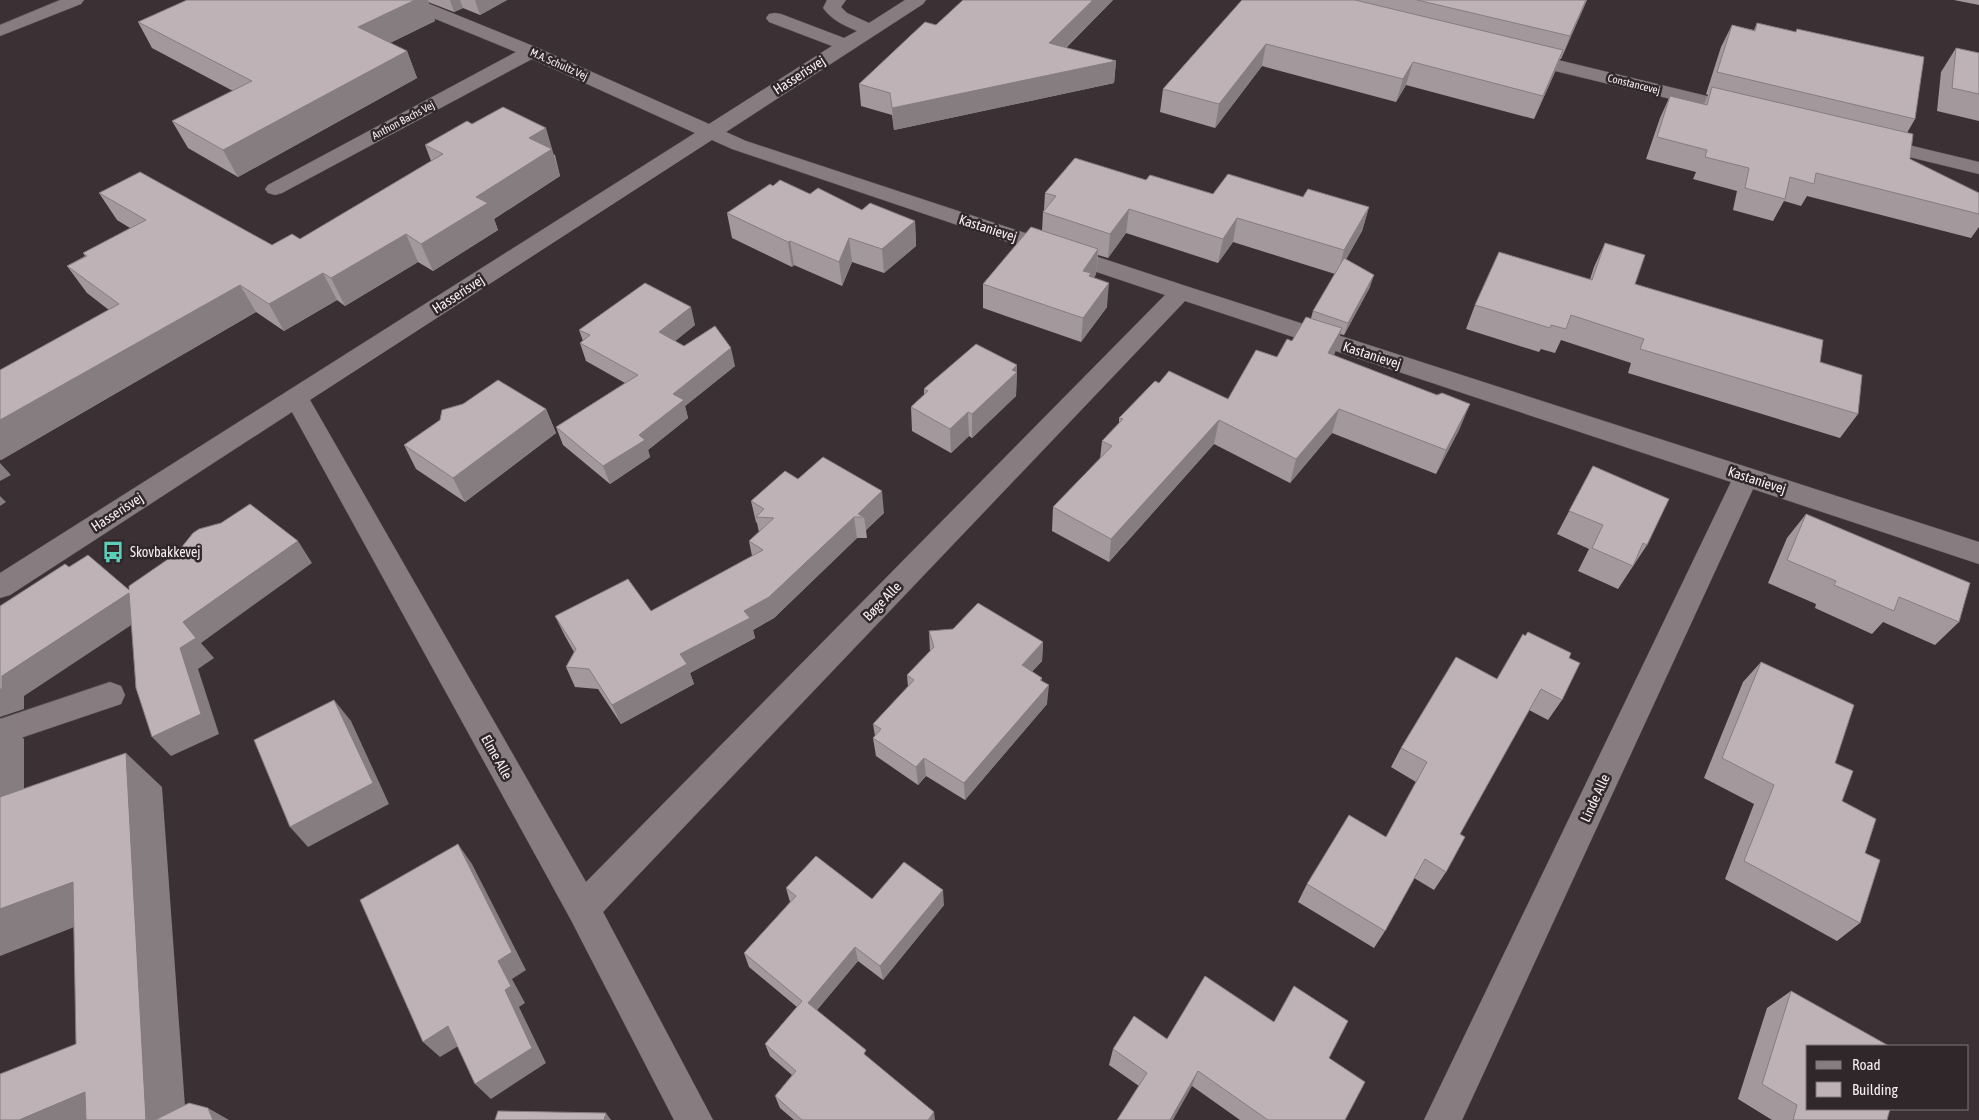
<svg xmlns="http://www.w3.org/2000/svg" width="1979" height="1120" font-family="'Asap Condensed',sans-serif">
<rect width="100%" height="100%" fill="#3b3134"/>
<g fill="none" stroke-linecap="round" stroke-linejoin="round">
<!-- minor casing -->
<g stroke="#585153" stroke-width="1">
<path id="minor" d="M60 0H84L81 4 0 36V25Z
M396 0H420L538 48 709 124 832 46 769 22 766 18 769 14 775 13 781 14 844 38 857 31C843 25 832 20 823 8L827 0H846L841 7 847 13 869 23 905 0H926L923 4 726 132 746 141 1189 287 1979 542V564L1753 489 1462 1120H1424L1731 482 1185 301 603 912 713 1120H674L571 920 292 412 10 595 0 598V573L695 133 532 59 282 193 275 195 268 193 265 189 268 185 516 52 399 4ZM712 140 732 149 1165 295 586 882 310 400Z
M1521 51 1748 106 1751 110 1748 114 1741 116 1514 61 1512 57 1514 53Z
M1875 137 1979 162V174L1868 147 1865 143 1868 139Z
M110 682 121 686 125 695 121 704 0 745V719Z"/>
</g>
<!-- minor -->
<use href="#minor" fill="#877c80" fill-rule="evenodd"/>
</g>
<!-- wall -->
<path fill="#a3999d" d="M187 0H507L480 15 463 8 454 12 428 2 435 21 390 43 407 51 417 78 238 177 188 148 172 121 233 91 152 48 138 22Z
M963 0H1113L1066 48 1116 61 1114 83 894 130 892 115 861 106 859 84 936 25Z
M1242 0H1587L1561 59H1560L1555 72 1534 119 1406 85 1396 102 1262 66 1215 128 1160 112 1163 89Z
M1954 0H1979V5Z
M1757 23 1796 32 1797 29 1915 119 1907 133 1910 159 1979 193V227L1971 238 1807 196 1801 206 1784 201 1773 221 1733 210 1737 191 1693 179 1696 172 1646 159 1660 118 1670 96 1704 104 1708 95 1706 94 1721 47 1732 25 1754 30Z
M1956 48 1979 53V121L1937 111 1941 72Z
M472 124 555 155 560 176 494 219 498 230 433 271 418 262 345 306 337 300 284 331 256 312 1 460 0 459V370L109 310 87 293 67 266 85 256 83 253 130 228 117 220 99 193 272 245 300 239 431 161 425 145Z
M1146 180 1213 194 1303 197 1369 207 1362 231 1346 259 1370 287 1344 335 1340 334 1334 355 1460 428 1436 474 1332 433 1290 483 1214 444 1109 562 1052 531 1053 507 1100 459 1102 441 1119 423V418L1159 383 1228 399 1277 357 1292 341 1311 318 1313 311 1335 274 1233 242 1218 263 1126 233 1108 258 1098 255 1096 274 1094 278 1107 307 1081 342 983 308V284L1042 231 1043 212 1044 210 1045 193Z
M773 186 810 194 862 210 915 221 916 246 884 273 852 262 842 286 794 265 792 267 732 238 727 213Z
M1605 243 1635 284 1820 362 1858 414 1840 438 1628 373 1631 363 1561 340 1555 353 1541 349 1539 352 1466 329 1475 305 1590 279 1594 267Z
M695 325 675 341 684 346 735 366 685 406 688 418 648 450 650 457 610 484 563 445 556 427 625 383 586 361 580 343 583 341 579 330Z
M1017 365 1016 396 972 438 969 436 951 453 912 431 911 407 924 395V389Z
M546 409 556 433 465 502 416 469 404 445Z
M1593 466 1647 545 1618 589 1578 571 1589 549 1557 534Z
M798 479 884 513 866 530 867 538H857L774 618 753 630 755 638 690 673 694 684 621 724 598 689 575 687 566 667 574 652 565 636 555 616 651 611 752 556 749 541 759 532 757 523 756 522 751 501Z
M1806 514 1959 622 1935 645 1883 622 1872 634 1815 608 1816 604 1768 583 1787 538Z
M929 631 1043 642 1042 661 1032 671 1042 682 1047 704 965 800 926 776 918 785 876 756 873 738 875 736 873 724 908 687 907 675 930 652Z
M1525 636 1569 658 1562 700 1548 720 1529 710 1460 834 1446 872 1434 890 1414 878 1385 931 1374 948 1298 902 1307 884 1386 837 1416 782 1391 767 1401 748 1497 679Z
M1761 662 1835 763 1842 801 1865 853 1860 923 1837 941 1725 879 1754 804 1704 778 1743 682Z
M786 888 872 899 944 905 883 980 858 961 817 1010 935 1120H794L780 1108 775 1096 792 1075 770 1056 765 1044 797 1007 749 967 744 953 790 902Z
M1791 991 1887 1120H1772L1738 1099 1767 1008Z
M1167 1039 1329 1058 1345 1120H1240L1192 1086H1139L1109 1065 1113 1049Z"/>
<!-- shaded-wall -->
<path fill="#857d7f" d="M415 0H428L435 21 369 53 358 27Z
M450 0H460L463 8 454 12Z
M475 0H507L480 15Z
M1093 0H1113L1048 65 1049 43Z
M1586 0H1587L1561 59 1570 36Z
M1266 44 1262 66 1215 128 1219 104Z
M1563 50 1555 72 1534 119 1543 96Z
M407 51 417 78 238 177 223 150Z
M1116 61 1114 83 894 130 892 108Z
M1413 62 1406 85 1396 102 1403 79Z
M546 128 560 176 494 219 498 230 433 271 421 244 476 197 529 138Z
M1369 207 1362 231 1338 274 1344 250Z
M1129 209 1126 233 1108 258 1110 234Z
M1237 218 1233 242 1218 263 1223 239Z
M915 221 916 246 884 273 882 249Z
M406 234 418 262 345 306 331 278Z
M849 238 852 262 842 286 839 262Z
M790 241 794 265 792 267 788 242Z
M1098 249 1096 274 1091 281 1083 271Z
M323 273 337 300 284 331 269 304Z
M1374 275 1370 287 1344 335 1348 323Z
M1109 283 1107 307 1081 342 1083 318Z
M240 285 256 312 1 460 0 459V420Z
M691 307 695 325 664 350 659 332Z
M1342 328 1335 353 1322 377 1328 353Z
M731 348 735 366 685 406 688 418 648 450 650 457 610 484 603 466 639 435 673 394Z
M1017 365 1016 396 972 438V414Z
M1470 404 1460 428 1436 474 1446 450Z
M546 409 556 433 465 502 453 478Z
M1339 409 1332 433 1290 483 1296 459Z
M968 412 969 436 951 453 950 429Z
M1219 420 1214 444 1109 562 1111 539Z
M0 463 11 475 0 481Z
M882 491 884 513 866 530 864 517 858 514Z
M0 496 6 502 0 506Z
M854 517 857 538 774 618 753 630 755 638 690 673 694 684 621 724 612 705 680 654 744 611Z
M298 541 312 563 201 643 214 658 198 669 219 734 171 756 152 737 183 622Z
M129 593 148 614 24 696V709L0 717V689L2 676Z
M1043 642 1042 661 1021 684 1022 665Z
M1042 678V694L1049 685 1047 704 965 800 964 783Z
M334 700 351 721 389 804 308 847 290 827Z
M0 718 24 739V836L0 818Z
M126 753 162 787 186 1120H146Z
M924 758 926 776 918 785 916 767Z
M458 844 472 864 526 970 512 979 525 1003 519 1007 546 1063 491 1099 475 1084 505 990 498 961Z
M73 882 113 912 0 956V909Z
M943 890 944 905 883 980 880 966Z
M855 947 858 961 812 1016 808 1003Z
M448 1026 465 1042 440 1057 423 1042Z
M1198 1071 1192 1086 1173 1120H1170Z
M85 1092 119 1120H19Z
M208 1108 229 1120H213Z
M934 1112 935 1120H928Z
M606 1113 611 1120H604Z"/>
<!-- building -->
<path fill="#beb2b6" stroke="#857d7f" d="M187 0H415L358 27 407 51 223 150 172 121 252 81 138 22Z
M963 0H1093L1049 43 1116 61 892 108 890 93 859 84 925 22 936 25Z
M1242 0H1355L1563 50 1543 96 1413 62 1403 79 1266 44 1219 104 1163 89Z
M1417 0H1586L1570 36Z
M1757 23 1796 32 1797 29 1924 57 1915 119 1717 72 1732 25 1755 31Z
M1956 48 1979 53V94L1952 88Z
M1712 87 1913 134 1910 159 1979 193V214L1816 173 1814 184 1790 177 1785 199 1745 188 1749 168 1705 157 1707 150 1657 137 1670 96 1707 105Z
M503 107 546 128 529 138 552 149 476 197 488 203 421 244 406 234 331 278 323 273 269 304 240 285 0 420V370L119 304 67 266 87 256 83 253 146 220 99 193 140 172 272 245 292 234 300 239 443 154 425 145 467 121 472 124Z
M1075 158 1146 180 1150 175 1213 194 1228 174 1303 197 1308 189 1369 207 1344 250 1237 218 1223 239 1129 209 1110 234 1043 212 1056 196 1045 193Z
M780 180 810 194 818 188 862 210 870 203 915 221 882 249 849 238 839 262 790 241 788 242 727 213 770 184 773 186Z
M1031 227 1098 249 1083 271 1091 273 1089 276 1109 283 1083 318 983 284Z
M1605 243 1645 255 1635 284 1823 340 1820 362 1862 375 1858 414 1640 349 1644 339 1571 315 1566 329 1551 325 1550 328 1475 305 1499 252 1592 280Z
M1344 258 1374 275 1348 323 1313 311Z
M645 283 691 307 659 332 684 346 715 326 731 348 673 394 684 400 639 435 645 440 603 466 556 427 638 375 580 343 590 335 579 330Z
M1306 317 1342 328 1328 353 1437 395 1442 393 1470 404 1446 450 1339 409 1296 459 1219 420 1111 539 1053 507 1112 446 1102 441 1123 419 1119 418 1155 381 1159 383 1169 371 1228 399 1256 350 1277 357 1287 339 1292 341Z
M976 344 1017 365 1012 370 1017 372 972 414 968 412 950 429 911 407 928 391 924 389 926 387Z
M498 380 546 409 453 478 404 445 440 420 442 410 463 404Z
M823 457 882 491 858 514 864 517H854L769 597 744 611 750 618 680 654 687 664 612 705 589 669 566 667 576 649 555 616 628 579 651 611 763 550 749 541 774 518 756 517 764 509 751 501 785 471 798 479Z
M1593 466 1669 499 1647 545 1643 543 1633 566 1592 548 1603 525 1569 511Z
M250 504 298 541 183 622 196 638 180 648 201 714 152 737 136 688 129 593 2 676V689H0V606L65 564 69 567 88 555 129 590V586L177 553 193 533 199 529 221 523Z
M1806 514 1970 583 1959 622 1899 597 1894 611 1834 585 1836 581 1787 560Z
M978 603 1043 642 1022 665 1042 678 1040 680 1049 685 964 783 924 758 916 767 873 738 881 729 873 724 914 680 907 675 934 647 929 631 953 629Z
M1528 632 1571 653 1569 658 1580 663 1562 700 1541 689 1460 834 1465 837 1446 872 1425 859 1385 931 1307 884 1349 815 1386 837 1427 762 1401 748 1456 657 1497 679 1523 634 1525 636Z
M1761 662 1854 705 1835 763 1853 771 1842 801 1876 819 1865 853 1880 860 1860 923 1744 861 1774 785 1722 758Z
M334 700 373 783 290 827 254 740Z
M126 753 146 1120H86L85 1092 19 1120H0V1074L76 1044 73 882 0 909V797Z
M458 844 512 952 498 961 511 986 505 990 532 1048 475 1084 448 1026 423 1042 360 900Z
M816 856 872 899 904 862 943 890 880 966 855 947 808 1003 866 1050 864 1054 934 1112 928 1120H802L775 1096 796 1071 765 1044 802 1001 744 953 796 896 786 888Z
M1205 976 1274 1022 1294 986 1348 1021 1329 1058 1365 1082 1345 1120H1268L1198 1071 1170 1120H1117L1147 1073 1113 1049 1134 1016 1167 1039Z
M1791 991 1889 1046H1808V1109H1890L1887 1120H1793L1797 1105 1762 1084Z
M189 1103 208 1108 213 1120H155Z
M498 1111 606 1113 604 1120H495Z"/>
<!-- icons -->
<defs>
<g id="bus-bare" transform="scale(1.725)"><path d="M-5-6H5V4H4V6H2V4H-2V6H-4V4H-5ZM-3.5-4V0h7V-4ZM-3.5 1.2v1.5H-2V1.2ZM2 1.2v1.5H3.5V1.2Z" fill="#5cceba" stroke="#30272a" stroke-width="2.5" paint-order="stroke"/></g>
</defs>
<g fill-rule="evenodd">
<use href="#bus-bare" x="113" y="552"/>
</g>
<g text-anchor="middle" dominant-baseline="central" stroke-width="5" stroke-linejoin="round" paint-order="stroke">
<!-- far-street labels -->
<g font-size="11" fill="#f6eff1" stroke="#30272a">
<text transform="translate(559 64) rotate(24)">M.A. Schultz Vej</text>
<text transform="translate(1634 84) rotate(14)">Constancevej</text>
<text transform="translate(403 120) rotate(-28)">Anthon Bachs Vej</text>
</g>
<!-- street labels -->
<g font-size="14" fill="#f6eff1" stroke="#30272a">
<text transform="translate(799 75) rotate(-33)">Hasserisvej</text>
<text transform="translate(988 228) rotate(18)">Kastanievej</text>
<text transform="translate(458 294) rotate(-33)">Hasserisvej</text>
<text transform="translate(1372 355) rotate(18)">Kastanievej</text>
<text transform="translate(1757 480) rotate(18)">Kastanievej</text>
<text transform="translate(117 512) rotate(-33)">Hasserisvej</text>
<text transform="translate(882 601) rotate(-46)">Bøge Alle</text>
<text transform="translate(497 757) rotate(61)">Elme Alle</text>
<text transform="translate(1595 798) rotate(-65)">Linde Alle</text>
</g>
<!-- poi labels -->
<g font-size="14" fill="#f6eff1" stroke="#30272a" text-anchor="start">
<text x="130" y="552">Skovbakkevej</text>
</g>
</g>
<!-- legend -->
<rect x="1806" y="1045" width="162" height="65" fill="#30272a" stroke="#7f777a"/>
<rect x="1816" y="1061" width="25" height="8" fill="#877c80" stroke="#7f777a"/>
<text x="1852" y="1070" font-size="15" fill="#f6eff1">Road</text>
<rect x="1816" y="1082" width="25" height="15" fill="#beb2b6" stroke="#7f777a"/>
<text x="1852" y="1095" font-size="15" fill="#f6eff1">Building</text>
</svg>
